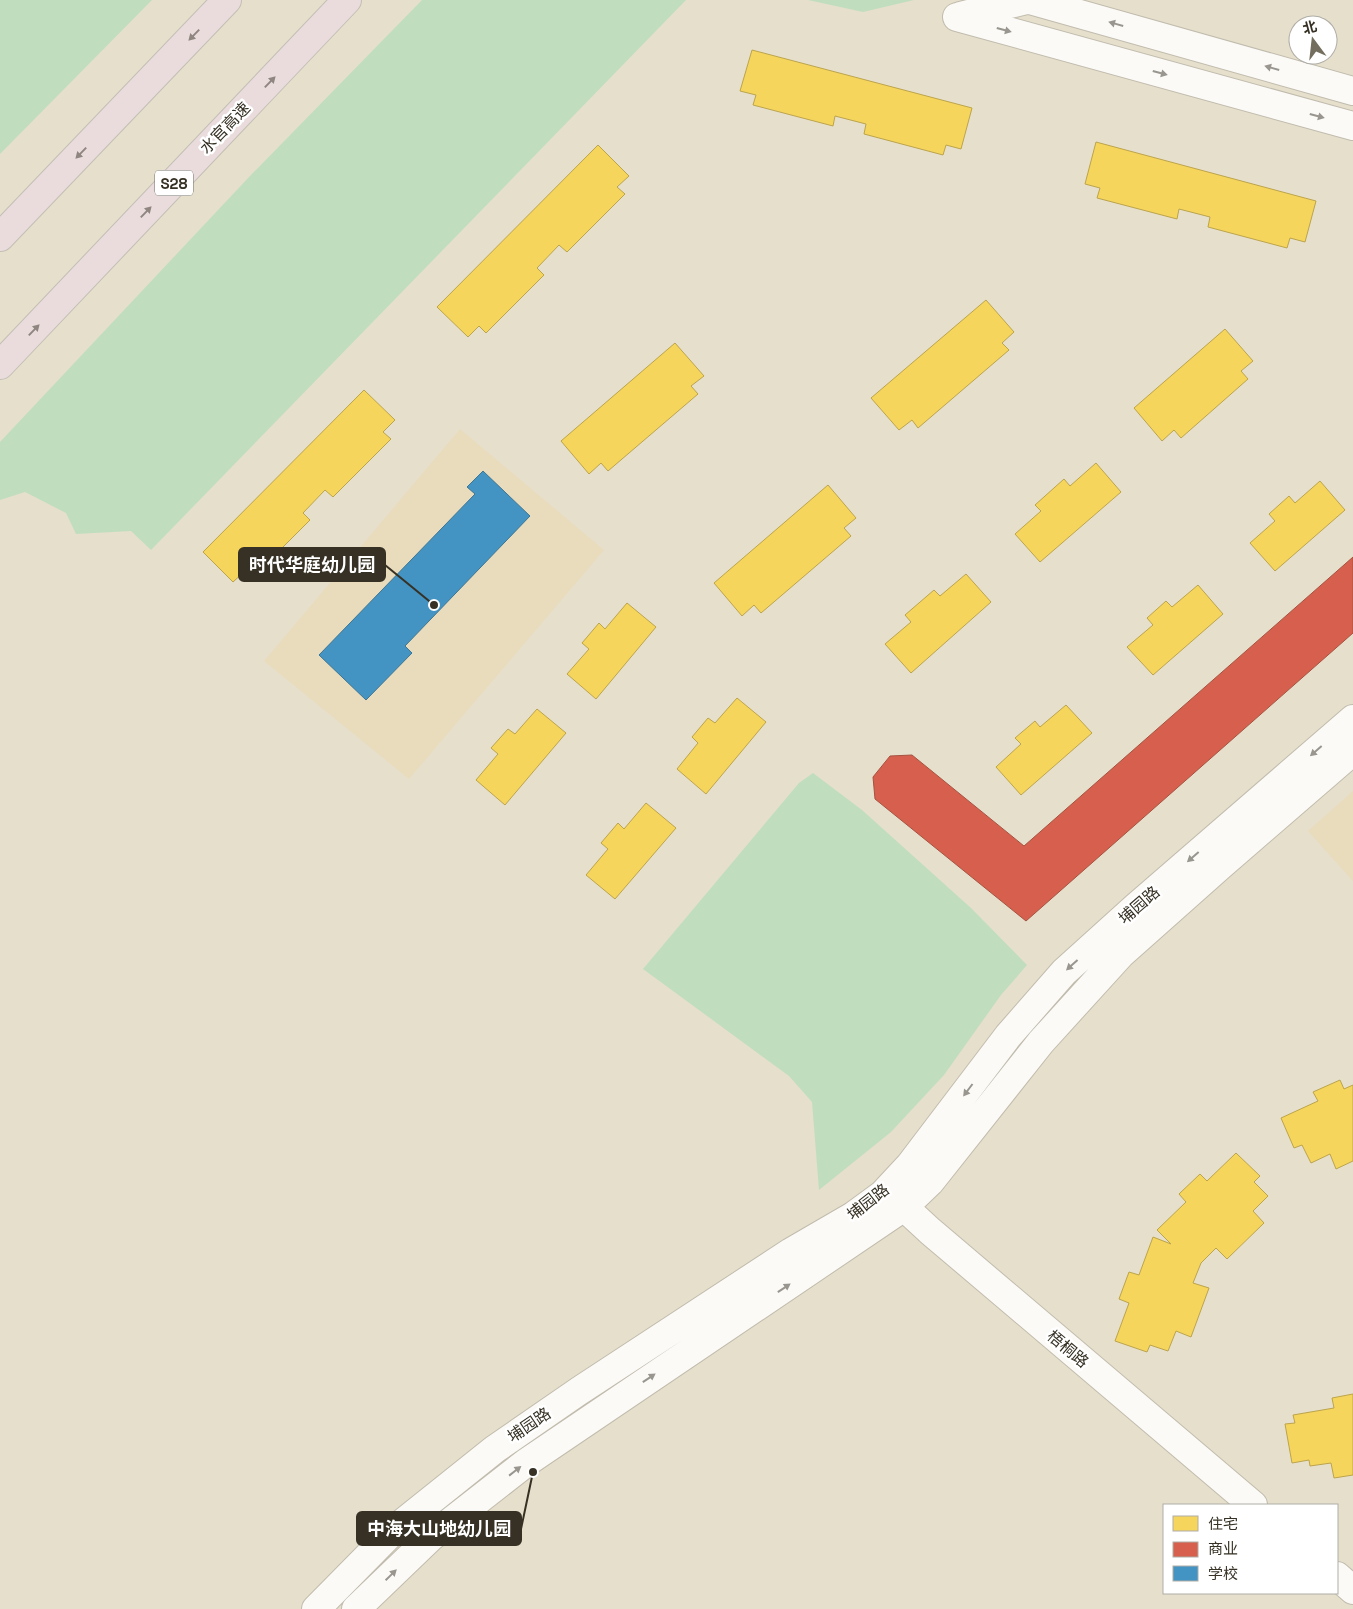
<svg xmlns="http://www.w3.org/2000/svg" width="1353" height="1609" font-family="'Space Grotesk','Noto Sans SC',sans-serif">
<rect width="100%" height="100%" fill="#e6dfcc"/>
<!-- built -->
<path fill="#e9dcbd" d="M460 429 604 550 409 779 264 661Z
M1353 791V881L1308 831Z"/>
<!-- green -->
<path fill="#c0debd" d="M0 0H152L0 154Z
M422 0H686L151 550 131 531 76 534 66 513 25 492 0 500V442L250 176Z
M808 0H914L863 12Z
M813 773 862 810 971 908 1027 965 1001 995 944 1075 891 1132 819 1190 812 1102 789 1076 643 969 799 783Z"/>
<!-- homes -->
<path fill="#f6d55c" stroke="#bca44b" d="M752 50 972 108 961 149 946 145 943 155 864 134 866 124 835 116 833 126 753 105 756 95 740 91Z
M1096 142 1316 201 1305 242 1290 238 1287 248 1208 227 1210 217 1179 209 1177 219 1097 198 1100 188 1085 184Z
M598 145 629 176 617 187 625 194 567 252 559 245 537 268 544 275 486 333 479 326 468 337 437 307Z
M986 300 1014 332 1002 343 1009 350 918 428 912 420 899 430 871 398Z
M1225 329 1253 361 1241 371 1248 379 1181 438 1174 430 1162 441 1134 408Z
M675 343 704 376 691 386 698 394 608 471 601 463 589 474 561 441Z
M364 390 395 420 383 432 391 439 333 497 325 490 303 513 310 520 252 578 245 571 233 582 203 552Z
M1096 463 1121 492 1040 562 1015 534 1041 511 1035 505 1064 479 1070 486Z
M1320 481 1345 510 1275 571 1250 543 1275 521 1269 514 1289 496 1295 503Z
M828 485 856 518 844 528 851 536 761 613 754 605 742 616 714 583Z
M966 574 991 602 911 673 885 644 911 622 905 615 934 590 940 596Z
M1198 585 1223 614 1153 675 1127 647 1153 625 1147 618 1166 601 1172 607Z
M627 603 656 627 596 699 567 674 589 649 582 643 599 623 605 629Z
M737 698 766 722 706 794 677 769 698 743 692 737 708 718 715 723Z
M1066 705 1092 733 1021 795 996 767 1021 744 1015 738 1035 721 1040 727Z
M537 709 566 733 505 805 476 780 498 754 491 748 508 729 515 734Z
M646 803 676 828 615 899 586 875 608 849 601 843 618 823 624 829Z
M1340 1080 1344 1089 1353 1085V1161L1336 1169 1330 1154 1311 1163 1302 1145 1294 1148 1281 1118 1318 1101 1313 1092Z
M1236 1153 1260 1176 1254 1182 1268 1196 1253 1211 1264 1223 1227 1259 1216 1248 1201 1263 1193 1283 1209 1288 1191 1337 1176 1331 1168 1351 1150 1345 1147 1352 1115 1341 1129 1303 1119 1299 1129 1272 1139 1275 1153 1237 1171 1244 1157 1230 1186 1202 1179 1194 1200 1174 1207 1181Z
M1353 1394V1475L1334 1478 1331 1463 1310 1466 1309 1460 1292 1463 1285 1424 1295 1423 1293 1415 1334 1408 1332 1398Z"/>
<!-- shops -->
<path fill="#d6604d" stroke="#a65241" d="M1353 557V633L1026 921 875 799 873 777 890 756 912 755 1024 846Z"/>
<!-- schools -->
<path fill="#4393c3" stroke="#3f7693" d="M483 471 530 516 405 646 412 653 366 700 319 655 475 494 467 487Z"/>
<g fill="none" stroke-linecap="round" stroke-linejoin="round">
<!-- minor casing -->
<g stroke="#c1bcad" stroke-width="30">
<path id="minor" d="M1030 0 1353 91
M960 16 1027 0
M957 17 1353 126
M888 1197 904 1207 930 1231 1253 1505
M1337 1576 1353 1590
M316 1609 395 1529 495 1449 579 1391 791 1252 853 1216 883 1194 910 1165 1008 1036 1064 972 1136 907 1353 719
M356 1609 431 1537 527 1462 904 1207 930 1182 1041 1042 1121 954 1220 866 1353 751"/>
</g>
<!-- highway casing -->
<g stroke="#c3bfb5" stroke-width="30">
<path id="highway" d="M0 237 227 0
M0 365 347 0"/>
</g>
<!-- minor -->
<use href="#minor" stroke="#fbfaf7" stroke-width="28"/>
<!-- highway -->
<use href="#highway" stroke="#eadcdd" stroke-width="28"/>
</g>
<!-- one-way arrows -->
<defs><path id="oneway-solid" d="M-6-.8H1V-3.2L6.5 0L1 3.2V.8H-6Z" transform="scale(1.25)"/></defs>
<g fill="#98968e">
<use href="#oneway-solid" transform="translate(1116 24) rotate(-164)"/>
<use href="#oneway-solid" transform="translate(1004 30) rotate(15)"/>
<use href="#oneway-solid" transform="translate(1272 68) rotate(-164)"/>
<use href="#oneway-solid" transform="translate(1160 73) rotate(15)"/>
<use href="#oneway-solid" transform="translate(1317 116) rotate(15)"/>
<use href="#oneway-solid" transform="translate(1316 751) rotate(139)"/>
<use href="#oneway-solid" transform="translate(1193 857) rotate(139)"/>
<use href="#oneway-solid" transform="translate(1072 965) rotate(138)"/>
<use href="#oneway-solid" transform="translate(968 1090) rotate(127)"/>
<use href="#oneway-solid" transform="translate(784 1288) rotate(-34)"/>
<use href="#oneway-solid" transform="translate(649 1378) rotate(-34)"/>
<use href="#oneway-solid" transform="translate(515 1471) rotate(-38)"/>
<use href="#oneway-solid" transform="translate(391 1575) rotate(-44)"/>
</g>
<g fill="#908680">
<use href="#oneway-solid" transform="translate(194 35) rotate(134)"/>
<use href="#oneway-solid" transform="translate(270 82) rotate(-46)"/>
<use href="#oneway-solid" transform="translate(81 153) rotate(134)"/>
<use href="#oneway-solid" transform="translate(146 212) rotate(-46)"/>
<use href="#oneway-solid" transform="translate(34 330) rotate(-46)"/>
</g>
<g text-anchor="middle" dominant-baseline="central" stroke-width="5" stroke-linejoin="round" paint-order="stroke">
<!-- shield labels -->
<rect fill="#fff" stroke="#726f66" stroke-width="1" x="155" y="170.5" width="38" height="25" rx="4"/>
<g font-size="15" font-weight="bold" fill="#363124">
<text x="174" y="183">S28</text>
</g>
<!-- street labels -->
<g font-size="16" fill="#363124" stroke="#fff">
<text transform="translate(225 128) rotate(-46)">水官高速</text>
<text transform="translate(1139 905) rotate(-41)">埔园路</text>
<text transform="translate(868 1202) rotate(-38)">埔园路</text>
<text transform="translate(1068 1349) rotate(40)">梧桐路</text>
<text transform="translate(529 1425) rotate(-34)">埔园路</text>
</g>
</g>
<!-- callouts -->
<path fill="none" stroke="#363124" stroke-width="2" d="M434 605L385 565M533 1472L521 1529"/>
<g fill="#363124" stroke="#fff" stroke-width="2">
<circle cx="434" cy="605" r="5"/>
<circle cx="533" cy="1472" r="5"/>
</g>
<g fill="#363124" stroke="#363124" stroke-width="2">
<rect x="239" y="548" width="146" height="33" rx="5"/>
<rect x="357" y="1512" width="164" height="33" rx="5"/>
</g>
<g font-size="18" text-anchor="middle" font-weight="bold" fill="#fff">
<text x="312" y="571">时代华庭幼儿园</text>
<text x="439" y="1535">中海大山地幼儿园</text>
</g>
<!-- legend -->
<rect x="1163" y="1504" width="175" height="90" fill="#ffffff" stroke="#afada7"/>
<rect x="1173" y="1516" width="25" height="15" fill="#f6d55c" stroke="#afada7"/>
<text x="1208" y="1529" font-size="15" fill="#363124">住宅</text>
<rect x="1173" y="1542" width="25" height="15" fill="#d6604d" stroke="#afada7"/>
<text x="1208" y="1554" font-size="15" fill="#363124">商业</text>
<rect x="1173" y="1566" width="25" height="15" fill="#4393c3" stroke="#afada7"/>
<text x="1208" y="1579" font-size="15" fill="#363124">学校</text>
<!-- north arrow -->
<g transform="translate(1313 40) rotate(345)"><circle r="24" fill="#ffffff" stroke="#afada7"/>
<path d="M0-4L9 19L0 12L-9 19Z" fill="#746e5f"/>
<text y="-8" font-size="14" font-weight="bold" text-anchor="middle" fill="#363124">北</text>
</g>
</svg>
